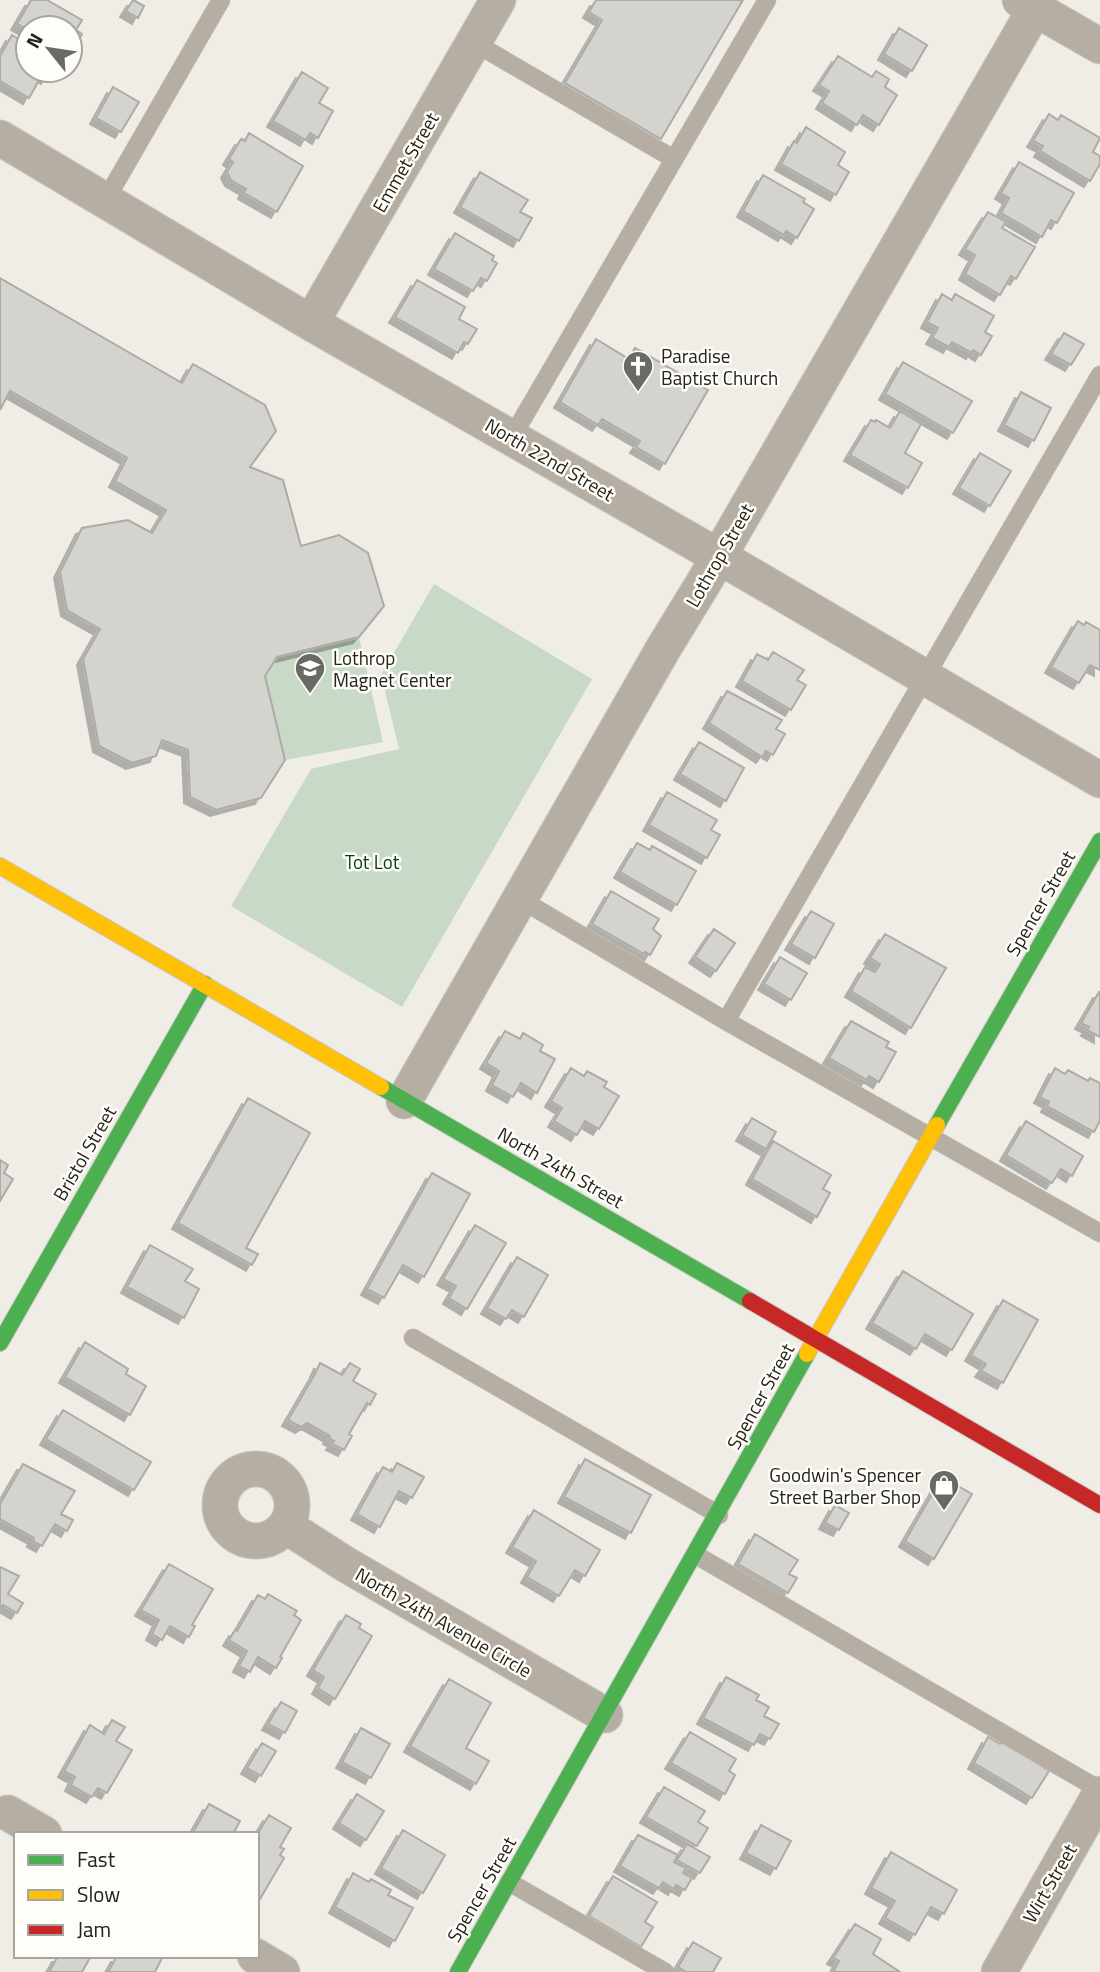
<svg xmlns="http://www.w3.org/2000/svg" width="1100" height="1972" font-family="'Titillium Web',sans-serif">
<defs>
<filter id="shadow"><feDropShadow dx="-6" dy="6" stdDeviation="0" flood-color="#0004"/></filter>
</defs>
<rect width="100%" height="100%" fill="#efede6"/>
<!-- green -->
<path fill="#c8d9c8" d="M434 584 592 679 402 1007 231 906 311 769 399 749 381 675Z
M359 637 383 742 285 760 265 676 277 657Z"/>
<!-- building -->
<path fill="#d4d3cd" stroke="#acaba6" stroke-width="2" filter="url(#shadow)" d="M31 0H47L82 20 76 30 82 34 70 55V28H28V30L17 24Z
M133 0 144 6 138 18 126 11Z
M596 0H743L661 139 565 83 602 20 589 12Z
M899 28 927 45 912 71 884 54Z
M12 35 28 45V70H51L47 78 42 75 29 98 0 81V56Z
M838 56 872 77 876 71 889 79 885 87 897 95 879 125 863 115 857 125 822 103 829 91 819 85Z
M302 72 328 88 319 103 333 111 318 138 310 133 306 140 273 121Z
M113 87 139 102 121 132 96 118Z
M1049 114 1058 120 1061 115 1100 138 1093 152 1100 156V164L1090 181 1040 151 1043 146 1033 141Z
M806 127 845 152 838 165 849 172 836 195 781 164 794 141 797 143Z
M249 133 303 166 277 212 244 193 246 189 231 180 227 172 233 162 229 159 241 139 245 141Z
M1019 162 1074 193 1057 223 1051 220 1042 237 1001 213 1009 198 1001 193Z
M480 172 528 200 520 212 532 218 519 241 460 207Z
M763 175 805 199 803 202 814 209 797 238 786 231 784 235 743 211Z
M988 212 1006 222 1002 228 1035 247 1016 279 1011 276 1000 295 965 274 975 255 965 249Z
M455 233 494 256 492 260 497 263 487 281 481 278 473 291 434 269Z
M0 278 182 383 193 364 265 405 276 431 250 467 283 480 301 546 339 535 368 553 384 606 359 637 277 657 265 676 285 760 261 798 216 810 190 797 188 750 162 740 156 756 132 763 99 746 83 659 100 629 67 610 60 572 82 528 128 520 152 533 166 510 115 481 127 458 10 391 0 410Z
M417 280 465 307 459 319 477 329 468 344 464 342 458 353 395 317Z
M942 294 952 300 955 294 994 316 985 332 992 336 981 355 973 350 972 353 952 342 949 347 932 338 938 328 927 322Z
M1064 333 1084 344 1071 365 1051 354Z
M596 339 629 359 635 348 708 390 665 464 636 447 640 441 602 419 598 425 560 402Z
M903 362 972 401 953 433 885 394Z
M1021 392 1051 408 1034 441 1004 425Z
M900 411 921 424 905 453 922 463 908 488 850 455 871 420 875 422 876 420 890 428Z
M980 453 1011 471 990 506 959 488Z
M1078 621 1084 625 1086 622 1100 630V670L1090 665 1079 683 1051 667Z
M773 652 804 670 797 680 806 685 791 710 742 681 757 654 768 660Z
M727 691 782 720 776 729 785 734 773 755 766 751 762 757 709 723Z
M699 742 744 768 726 801 680 774Z
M667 792 717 820 711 830 720 835 707 858 649 825Z
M637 843 650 850 652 846 696 871 677 905 620 872Z
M611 891 659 919 653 929 661 936 650 955 645 952 644 954 592 924Z
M811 911 834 924 815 958 791 944Z
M714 929 735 943 716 971 695 957Z
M885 934 946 968 911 1028 851 991 865 967 875 972 880 964 870 958Z
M780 957 807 973 791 1000 764 984Z
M1099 992H1100V1037L1087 1030 1089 1027 1081 1023Z
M851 1021 889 1042 886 1047 896 1052 879 1082 869 1076 867 1080 829 1058Z
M505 1031 520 1039 523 1033 543 1045 540 1051 555 1059 537 1093 521 1083 513 1097 492 1085 499 1071 486 1063Z
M571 1068 584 1076 587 1071 607 1082 604 1087 619 1096 599 1129 585 1121 577 1135 554 1121 562 1108 551 1101Z
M1055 1068 1065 1074 1068 1070 1088 1081 1090 1078 1100 1083V1121L1094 1132 1047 1106 1049 1102 1040 1097Z
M248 1098 310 1133 246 1248 258 1254 252 1265 178 1223Z
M752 1118 776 1132 766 1149 742 1135Z
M1026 1121 1083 1156 1072 1176 1061 1169 1052 1183 1006 1155Z
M773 1141 831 1175 823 1189 830 1193 817 1217 752 1179Z
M0 1160 8 1165 4 1173 13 1179 0 1201Z
M432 1173 470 1194 424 1277 403 1265 384 1298 367 1289Z
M475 1225 506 1243 467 1309 449 1298 456 1286 443 1279Z
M150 1245 193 1269 185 1281 199 1289 184 1318 127 1287Z
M517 1257 548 1275 524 1317 512 1310 506 1319 487 1308Z
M903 1271 973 1314 952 1350 925 1334 916 1349 872 1323Z
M1003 1300 1038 1320 1003 1383 981 1371 986 1364 971 1355Z
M85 1342 128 1369 126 1374 146 1386 130 1415 65 1377Z
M320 1363 342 1375 350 1363 360 1369 353 1381 376 1394 370 1405 367 1403 349 1434 352 1436 344 1450 332 1444 334 1441 329 1438 330 1436 307 1423 301 1427 288 1420 315 1374Z
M63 1410 151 1462 134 1490 46 1439Z
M585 1459 651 1495 631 1533 564 1497Z
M397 1463 424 1477 412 1498 399 1491 380 1527 357 1514 383 1467 392 1472Z
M23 1464 75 1491 61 1514 73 1520 67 1531 55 1524 42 1546 33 1541 34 1538 0 1519V1504Z
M942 1477 972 1494 934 1559 905 1541Z
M835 1505 849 1513 839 1530 825 1523Z
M534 1510 600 1550 585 1576 575 1570 559 1596 527 1577 536 1561 512 1547Z
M755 1534 798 1560 789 1574 797 1578 788 1593 738 1564Z
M169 1564 213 1589 192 1625 195 1626 189 1637 170 1626 162 1640 152 1634 159 1620 141 1610Z
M0 1567 19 1576 8 1594 23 1603 17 1613 3 1605 0 1610Z
M268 1594 297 1611 294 1615 301 1620 280 1657 282 1658 276 1668 258 1657 250 1672 239 1666 247 1651 229 1640 235 1630 237 1631 258 1595 265 1599Z
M346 1615 361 1624 359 1628 372 1636 335 1699 318 1688 324 1677 313 1670Z
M726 1677 759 1695 756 1700 769 1707 764 1716 779 1724 770 1739 760 1734 754 1745 703 1718Z
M449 1679 491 1703 466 1748 489 1761 476 1784 410 1746Z
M281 1702 297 1711 285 1733 268 1724Z
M112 1720 125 1727 116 1741 132 1750 107 1793 98 1788 92 1797 71 1785 75 1777 64 1771 90 1725 104 1734Z
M361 1728 390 1744 371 1778 342 1762Z
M690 1732 736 1759 729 1771 735 1775 725 1794 671 1763Z
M988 1737 1000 1744 1002 1741 1049 1771 1032 1798 974 1763Z
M262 1743 276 1751 261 1776 247 1768Z
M664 1787 705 1811 698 1822 708 1828 697 1846 646 1817Z
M357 1794 384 1811 366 1840 339 1823Z
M209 1804 240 1821 233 1834H192Z
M269 1815 291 1828 280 1847 284 1849 280 1855 284 1858 257 1904V1835Z
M761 1825 791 1841 776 1869 746 1853Z
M403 1830 445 1855 423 1893 381 1868Z
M638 1835 678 1855 674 1862 686 1868 683 1873 692 1878 685 1890 676 1885 674 1889 663 1882 659 1888 620 1866Z
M687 1844 710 1857 700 1873 677 1860Z
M891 1852 957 1890 944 1914 931 1907 915 1935 885 1918 895 1901 871 1888Z
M353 1873 369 1882 371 1879 391 1890 388 1895 413 1908 395 1941 335 1907Z
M613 1876 657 1902 645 1922 653 1927 641 1947 589 1916Z
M855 1924 881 1939 873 1954 900 1972H833L839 1961 833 1958Z
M693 1942 721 1958 713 1972H686L678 1967Z
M58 1956H91L82 1972H49Z
M117 1956H163L155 1972H108Z"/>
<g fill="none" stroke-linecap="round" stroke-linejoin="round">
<!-- lane casing -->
<g stroke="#c9c8c3" stroke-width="19">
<path id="lane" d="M473 42 674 159
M105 201 221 0
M512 437 767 0
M520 899 726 1021 1100 1233
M726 1021 1100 375
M413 1338 719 1515
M696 1555 1100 1790
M509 1882 665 1972"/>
</g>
<!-- street casing -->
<g stroke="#c9c8c3" stroke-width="37">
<path id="street" d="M1020 0 1100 46
M0 138 311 323 749 574 1100 780
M311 323 498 0
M404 1101 663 649 704 582 1035 9
M220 1505a36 36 0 1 1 72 0a36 36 0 1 1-72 0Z
M286 1526 345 1564 605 1715
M8 1813 44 1834
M255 1956 282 1972
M999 1972 1100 1794"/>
</g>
<!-- fast casing -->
<g stroke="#c9c8c3" stroke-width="18">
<path id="fast" d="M381 1087 750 1301
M937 1125 1100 841
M0 1343 205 984
M458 1972 807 1354"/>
</g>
<!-- slow casing -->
<g stroke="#c9c8c3" stroke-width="18">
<path id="slow" d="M0 866 381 1087
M807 1354 937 1125"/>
</g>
<!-- jam casing -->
<g stroke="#c9c8c3" stroke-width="18">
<path id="jam" d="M750 1301 1100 1505"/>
</g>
<!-- lane -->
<use href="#lane" stroke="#b7aea3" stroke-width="18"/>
<!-- street -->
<use href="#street" stroke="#b7aea3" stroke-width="35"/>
<!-- fast -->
<use href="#fast" stroke="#4caf50" stroke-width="16"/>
<!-- slow -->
<use href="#slow" stroke="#ffc107" stroke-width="16"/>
<!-- jam -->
<use href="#jam" stroke="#c62828" stroke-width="16"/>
</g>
<!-- icons -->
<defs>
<g id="church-pin" transform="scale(1.575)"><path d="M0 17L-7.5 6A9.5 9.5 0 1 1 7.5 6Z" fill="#6a6963" stroke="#fefdf8"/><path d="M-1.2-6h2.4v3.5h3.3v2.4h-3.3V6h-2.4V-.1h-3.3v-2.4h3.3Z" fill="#fff"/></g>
<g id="school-pin" transform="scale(1.575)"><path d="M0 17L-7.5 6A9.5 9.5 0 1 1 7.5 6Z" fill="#6a6963" stroke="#fefdf8"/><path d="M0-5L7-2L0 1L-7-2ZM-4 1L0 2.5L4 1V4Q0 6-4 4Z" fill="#fff"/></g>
<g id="shop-pin" transform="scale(1.575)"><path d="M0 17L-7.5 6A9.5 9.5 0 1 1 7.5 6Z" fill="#6a6963" stroke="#fefdf8"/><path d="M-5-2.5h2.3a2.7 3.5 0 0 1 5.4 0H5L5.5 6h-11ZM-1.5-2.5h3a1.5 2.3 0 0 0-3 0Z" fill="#fff"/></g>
</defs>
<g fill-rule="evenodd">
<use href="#church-pin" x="638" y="366"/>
<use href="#school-pin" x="310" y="668"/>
<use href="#shop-pin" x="944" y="1485"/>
</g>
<g text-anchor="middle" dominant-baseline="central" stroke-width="5" stroke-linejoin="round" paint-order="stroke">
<!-- street labels -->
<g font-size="19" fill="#23221d" stroke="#fefdf8">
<text transform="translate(405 162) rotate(-60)">Emmet Street</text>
<text transform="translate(550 459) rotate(30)">North 22nd Street</text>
<text transform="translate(719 555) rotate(-60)">Lothrop Street</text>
<text transform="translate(1040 903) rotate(-60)">Spencer Street</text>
<text transform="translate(84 1153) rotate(-60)">Bristol Street</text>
<text transform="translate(561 1167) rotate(30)">North 24th Street</text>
<text transform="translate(760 1396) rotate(-61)">Spencer Street</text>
<text transform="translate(444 1622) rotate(30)">North 24th Avenue Circle</text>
<text transform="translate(1049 1883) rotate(-60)">Wirt Street</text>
<text transform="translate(481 1889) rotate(-60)">Spencer Street</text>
</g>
<!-- poi labels -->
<g font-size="19" fill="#23221d" stroke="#fefdf8" text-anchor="start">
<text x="661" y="355">Paradise<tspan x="661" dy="22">Baptist Church</tspan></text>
<text x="333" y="657">Lothrop<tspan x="333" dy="22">Magnet Center</tspan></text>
<text x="921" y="1474" text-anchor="end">Goodwin's Spencer<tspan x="921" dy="22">Street Barber Shop</tspan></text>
</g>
<!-- park labels -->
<g font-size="19" fill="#043b1c" stroke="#fefdf8">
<text x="372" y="861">Tot Lot</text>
</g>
</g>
<!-- legend -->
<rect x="14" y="1832" width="245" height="126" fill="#fefdf8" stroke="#a6a5a0" stroke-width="2"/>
<rect x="28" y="1855" width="35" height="10" fill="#4caf50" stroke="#a6a5a0" stroke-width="2"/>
<text x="77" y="1867" font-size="21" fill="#23221d">Fast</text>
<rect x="28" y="1890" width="35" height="10" fill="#ffc107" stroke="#a6a5a0" stroke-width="2"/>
<text x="77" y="1902" font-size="21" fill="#23221d">Slow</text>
<rect x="28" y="1925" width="35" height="10" fill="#c62828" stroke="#a6a5a0" stroke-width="2"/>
<text x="77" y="1937" font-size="21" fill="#23221d">Jam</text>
<!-- north arrow -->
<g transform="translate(49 49) rotate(300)"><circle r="33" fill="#fefdf8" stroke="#a6a5a0" stroke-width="2"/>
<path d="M0-5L12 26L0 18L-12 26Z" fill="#6a6963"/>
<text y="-10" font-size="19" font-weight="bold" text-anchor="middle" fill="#23221d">N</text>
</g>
</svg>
